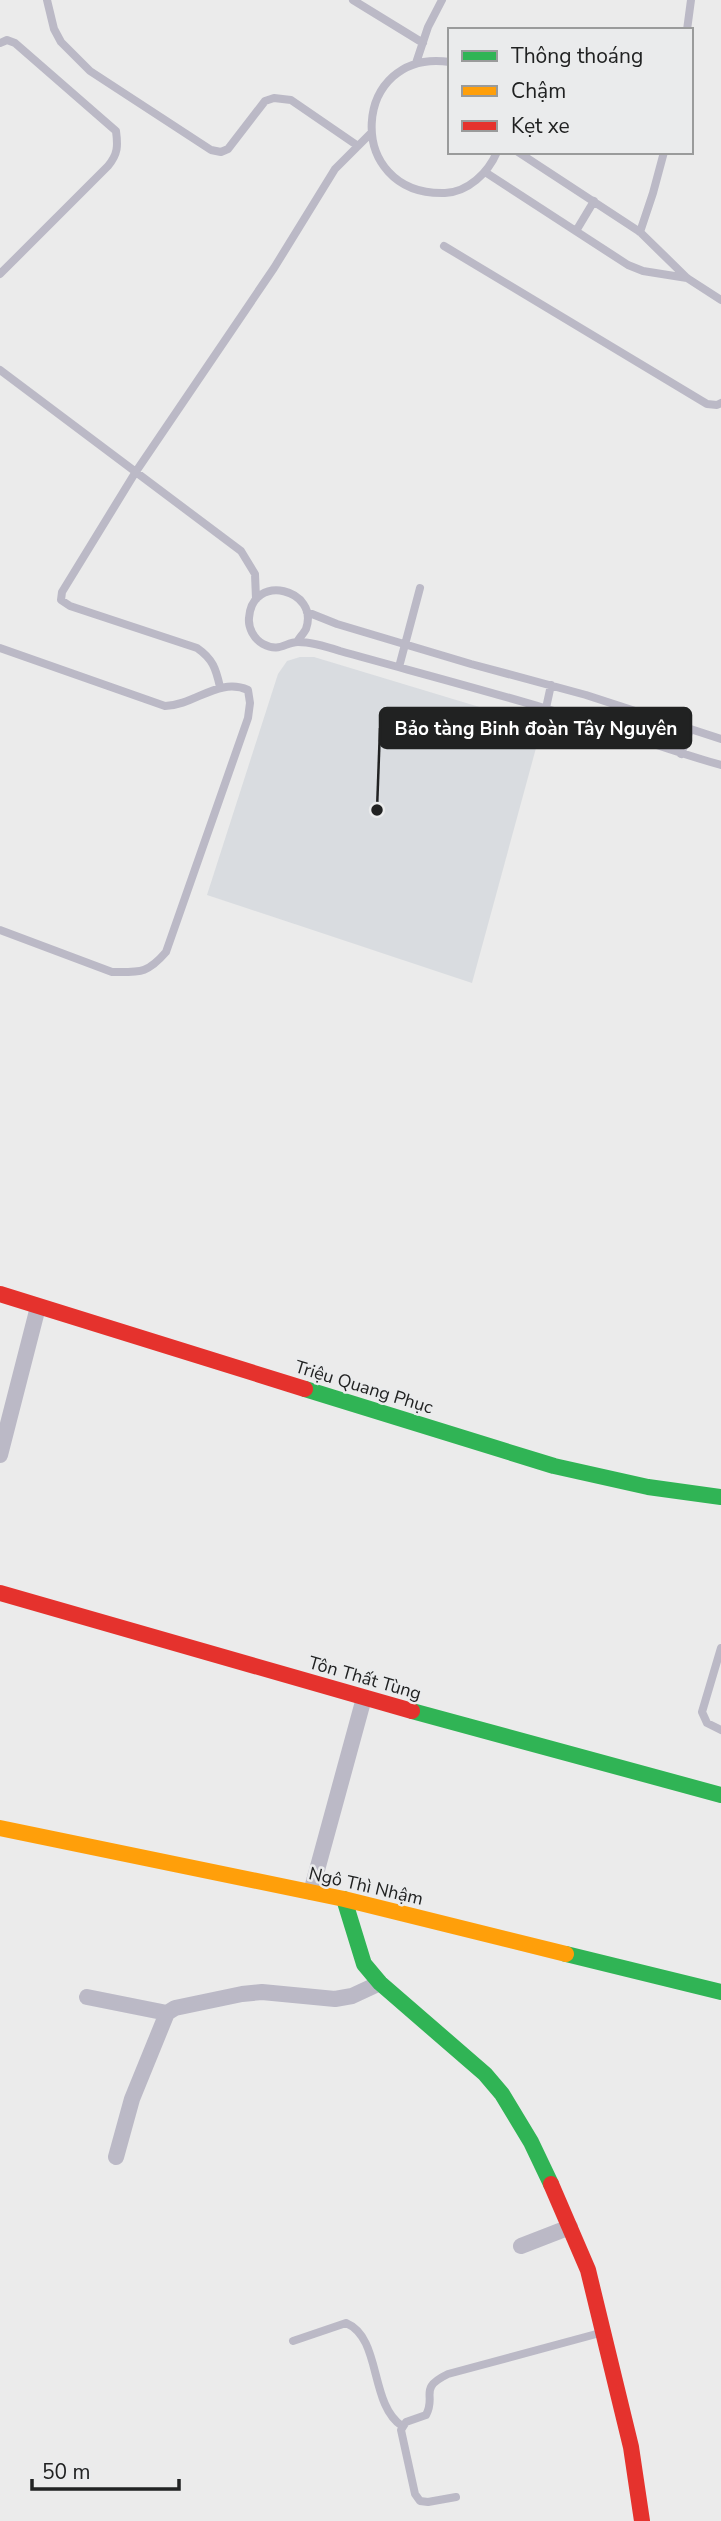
<svg xmlns="http://www.w3.org/2000/svg" width="721" height="2521" font-family="'Nunito Sans',sans-serif">
<rect width="100%" height="100%" fill="#ebebeb"/>
<!-- built -->
<path fill="#d9dce0" d="M300 657H314L542 726 472 983 207 895 278 674 287 661Z"/>
<g fill="none" stroke-linecap="round" stroke-linejoin="round">
<!-- lane -->
<path stroke="#bbb9c6" stroke-width="8" d="M47 0 54 29 61 42 90 71 211 150 221 152 228 149 265 101 274 98 291 100 358 146
M353 0 423 43
M687 30 691 0
M0 43 7 40 15 43 116 131C118 146 118 154 108 166L0 274
M450 62C351 47 342 196 445 193 468 192 488 173 497 152
M416 63 428 27 442 0
M518 152 640 232 687 278 721 300
M485 172 628 265 643 271 687 278
M576 231 594 201
M640 232 653 193 664 152
M444 246 707 404 717 405 721 403
M0 370 241 551 255 574 256 599
M307 612 337 624 471 664 586 695 721 739
M297 642C299 638 304 633 306 629 320 589 252 572 249 618 248 628 254 639 263 644 280 653 285 642 298 642 311 642 328 647 340 651 408 670 477 688 544 708 604 726 661 748 721 765
M0 648 165 706C195 705 219 677 248 690L250 703 248 718 166 952C147 974 140 972 112 972L0 930
M399 667 420 588
M220 687C216 669 213 659 197 648L70 606 61 600 62 592 135 473 274 268 335 169 371 133
M546 708 551 685
M681 754 690 730
M721 1648 702 1712 707 1723 721 1730
M293 2341 346 2323C382 2338 369 2404 402 2426
M456 2497 428 2502 420 2501 415 2494 401 2430 406 2422 426 2415C437 2395 417 2389 448 2374L600 2333"/>
<!-- street -->
<path stroke="#bbb9c6" stroke-width="16" d="M0 1455 38 1307
M311 1892 364 1698
M87 1997 167 2013
M116 2157 132 2099 167 2013 175 2008 242 1994 262 1992 335 1999 352 1996 380 1983
M521 2246 570 2227"/>
<!-- fast -->
<path stroke="#30b455" stroke-width="16" d="M305 1389 554 1466 648 1487 721 1497
M412 1711 721 1795
M344 1899 364 1964 380 1983 485 2074 502 2094 531 2142 551 2184
M566 1954 721 1992"/>
<!-- slow -->
<path stroke="#ff9f0a" stroke-width="16" d="M0 1828 344 1899 566 1954"/>
<!-- jam -->
<path stroke="#e5322d" stroke-width="16" d="M0 1294 305 1389
M0 1593 412 1711
M551 2184 588 2270 631 2447 642 2521"/>
</g>
<g text-anchor="middle" dominant-baseline="central" stroke-width="5" stroke-linejoin="round" paint-order="stroke">
<!-- street labels -->
<g font-size="18" fill="#212222" stroke="#eaebec">
<text transform="translate(364 1387) rotate(17)">Triệu Quang Phục</text>
<text transform="translate(365 1678) rotate(16)">Tôn Thất Tùng</text>
<text transform="translate(366 1886) rotate(13)">Ngô Thì Nhậm</text>
</g>
</g>
<!-- callouts -->
<path fill="none" stroke="#212222" stroke-width="2.5" d="M377 810L380 728"/>
<circle fill="#212222" stroke="#eaebec" stroke-width="2.5" cx="377" cy="810" r="7"/>
<rect fill="#212222" stroke="#212222" stroke-width="2.5" x="380" y="708" width="311" height="40" rx="7"/>
<g font-size="19" text-anchor="middle" font-weight="bold" fill="#fff">
<text x="536" y="735">Bảo tàng Binh đoàn Tây Nguyên</text>
</g>
<!-- legend -->
<rect x="448" y="28" width="245" height="126" fill="#eaebec" stroke="#9a9b9b" stroke-width="2"/>
<rect x="462" y="51" width="35" height="10" fill="#30b455" stroke="#9a9b9b" stroke-width="2"/>
<text x="511" y="63" font-size="21" fill="#212222">Thông thoáng</text>
<rect x="462" y="86" width="35" height="10" fill="#ff9f0a" stroke="#9a9b9b" stroke-width="2"/>
<text x="511" y="98" font-size="21" fill="#212222">Chậm</text>
<rect x="462" y="121" width="35" height="10" fill="#e5322d" stroke="#9a9b9b" stroke-width="2"/>
<text x="511" y="133" font-size="21" fill="#212222">Kẹt xe</text>
<!-- scale -->
<path d="M32 2479v10h147v-10" fill="none" stroke="#212222" stroke-width="3.5"/>
<text x="42" y="2479" font-size="21" fill="#212222" stroke="#eaebec" stroke-width="5" paint-order="stroke">50 m</text>
</svg>
